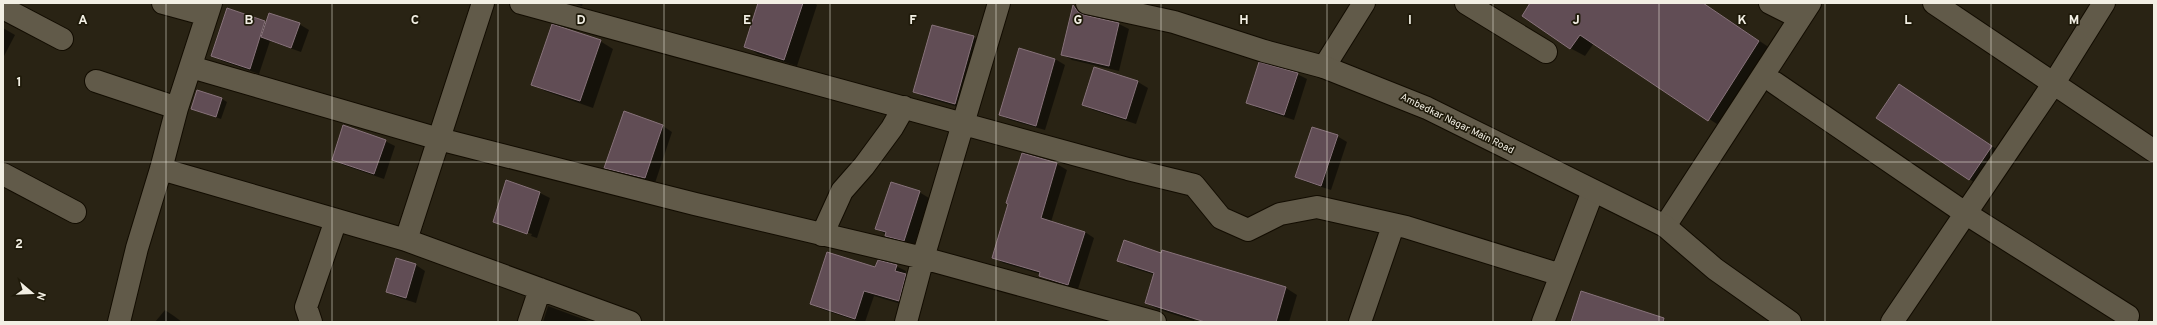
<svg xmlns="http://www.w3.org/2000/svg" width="2157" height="325" font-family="Overpass,sans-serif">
<rect width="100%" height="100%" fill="#292314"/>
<!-- shadow -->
<path fill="#0007" fill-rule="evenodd" d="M573 3H583L582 6Z
M759 3H814L817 5 797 66 758 54 745 46Z
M1531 3H1703L1773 50 1723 128 1594 43 1585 56 1570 48Z
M1074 6 1083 11 1087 17 1119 24 1129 29 1119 71 1072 60 1062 54Z
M228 10 267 23 299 24 309 30 301 52 270 41 259 74 222 61 212 55Z
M3 28 15 35 3 58Z
M973 37 983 43 965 109 924 97 914 91Z
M600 41 613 49 593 108 545 91 532 84Z
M1019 49 1055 59 1065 65 1045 130 1010 120 1000 115Z
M1095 69 1138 82 1148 88 1136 124 1093 110 1083 105Z
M1297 74 1307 79 1294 120 1257 108 1247 102Z
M1899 85 2004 154 1982 187 1969 179Z
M222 99 227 102 221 119 192 109Z
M624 113 663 126 672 132 655 183 615 173 605 168Z
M1337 136 1347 142 1331 190 1306 182 1296 177Z
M385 141 395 146 384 179 343 165 333 159Z
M1022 154 1057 164 1067 170 1051 222 1085 232 1094 238 1078 289 1050 281 1040 274 1003 263 993 257Z
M507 182 540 193 550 198 537 238 504 227 494 222ZM503 225 532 234 531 236 503 227Z
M919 192 929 198 914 246 896 241 877 229Z
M1161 254 1235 272 1286 288 1297 295 1289 322H1207L1195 318 1194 321 1157 309 1146 303 1155 275 1129 267 1118 260Z
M397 260 416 265 425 271 416 303 397 297 387 292Z
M896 266 906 271 905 275 915 281 908 306 874 296 865 322H860L821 309 811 303Z
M548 306 591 322H543Z
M165 310 174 316 182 322H155Z"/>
<!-- building -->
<path fill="#614d55" stroke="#87727a" d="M758 3H803L784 60 744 47Z
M1530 3H1703L1759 41 1708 121 1580 35 1570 49 1522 16Z
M1073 5 1078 12 1084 15 1119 23 1109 66 1061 55Z
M227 8 265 21 250 69 211 56Z
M269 13 300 23 291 48 261 37Z
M552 24 601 40 580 101 531 85Z
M932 25 974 36 955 104 913 92Z
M1019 48 1055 59 1036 126 999 115Z
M1259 62 1298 73 1284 115 1246 103Z
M1094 67 1138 81 1126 119 1082 105Z
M1899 84 1992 146 1969 180 1876 118Z
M197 90 222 98 216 117 191 109Z
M624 111 663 125 645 178 604 168Z
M343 125 386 140 374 174 332 160Z
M1312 127 1338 135 1321 186 1295 177Z
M1022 153 1057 163 1041 218 1085 232 1068 285 1039 276 1040 272 992 258 1008 204 1006 203Z
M506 180 540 192 527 234 493 222Z
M891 182 920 191 904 241 885 236 886 232 875 229Z
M1124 240 1161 253 1162 250 1286 287 1276 322H1205L1145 303 1154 273 1117 261Z
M827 252 875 267 878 260 897 265 895 271 906 274 899 301 864 291 855 319 810 304Z
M396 258 416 264 406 298 386 292Z
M1581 291 1664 318 1663 322H1571Z"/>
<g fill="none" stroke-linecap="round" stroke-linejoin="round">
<!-- minor casing -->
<g stroke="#120c01" stroke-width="24">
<path id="minor" d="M163 3 207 15
M521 3 1128 169 1194 185 1221 218 1248 230 1280 214 1317 207 1406 227 1561 275
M1466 3 1546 52
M1770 3 1800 18
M1934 3 2154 151
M3 8 62 39
M191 67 439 139 695 204 923 258 1155 322
M1324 67 1364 3
M96 81 177 108
M1775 83 1965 213 2128 316
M161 169 406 240 630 322
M3 174 75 212
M1665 226 1810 3
M822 235 842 191 864 166 892 128 904 107
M406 240 483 3
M119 322 137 248 161 169 177 108 211 3
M311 322 306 307 336 220
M529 322 540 289
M906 322 923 258 999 3
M1360 322 1393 226
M1543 322 1593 191
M1892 322 2054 83 2104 3"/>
</g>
<!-- tertiary casing -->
<g stroke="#120c01" stroke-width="24">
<path id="tertiary" d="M1087 3 1174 22 1264 51 1324 67 1427 108 1665 226 1715 269 1790 322"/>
</g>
<!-- minor -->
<use href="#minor" stroke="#615a49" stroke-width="22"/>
<!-- tertiary -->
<use href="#tertiary" stroke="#615a49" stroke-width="22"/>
</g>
<!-- grid -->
<path fill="none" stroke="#f2efe4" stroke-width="1" stroke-opacity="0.55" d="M166 3V322M332 3V322M498 3V322M664 3V322M830 3V322M996 3V322M1161 3V322M1327 3V322M1493 3V322M1659 3V322M1825 3V322M1991 3V322M3 162H2154"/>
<g text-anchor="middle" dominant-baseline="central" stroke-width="3.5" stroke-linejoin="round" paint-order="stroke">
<!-- street labels -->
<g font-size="10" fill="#f2efe4" stroke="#1f1a0a">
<text transform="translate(1457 124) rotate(26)">Ambedkar Nagar Main Road</text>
</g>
</g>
<g font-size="13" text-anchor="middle" font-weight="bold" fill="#f2efe4" stroke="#1f1a0a" stroke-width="3.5" stroke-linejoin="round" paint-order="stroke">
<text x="83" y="24">A</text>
<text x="249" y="24">B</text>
<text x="415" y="24">C</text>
<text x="581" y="24">D</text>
<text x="747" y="24">E</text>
<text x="913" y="24">F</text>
<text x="1078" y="24">G</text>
<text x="1244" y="24">H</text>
<text x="1410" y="24">I</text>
<text x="1576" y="24">J</text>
<text x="1742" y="24">K</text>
<text x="1908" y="24">L</text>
<text x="2074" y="24">M</text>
<text x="19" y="86">1</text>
<text x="19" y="248">2</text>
</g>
<!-- border -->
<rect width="2157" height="325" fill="none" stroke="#f2efe4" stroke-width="8"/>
<!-- north arrow -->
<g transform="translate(32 293) rotate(109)" stroke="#1f1a0a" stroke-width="3" paint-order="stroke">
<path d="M0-3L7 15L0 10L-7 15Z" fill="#f2efe4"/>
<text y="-6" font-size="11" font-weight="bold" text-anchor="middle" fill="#f2efe4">N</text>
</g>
</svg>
